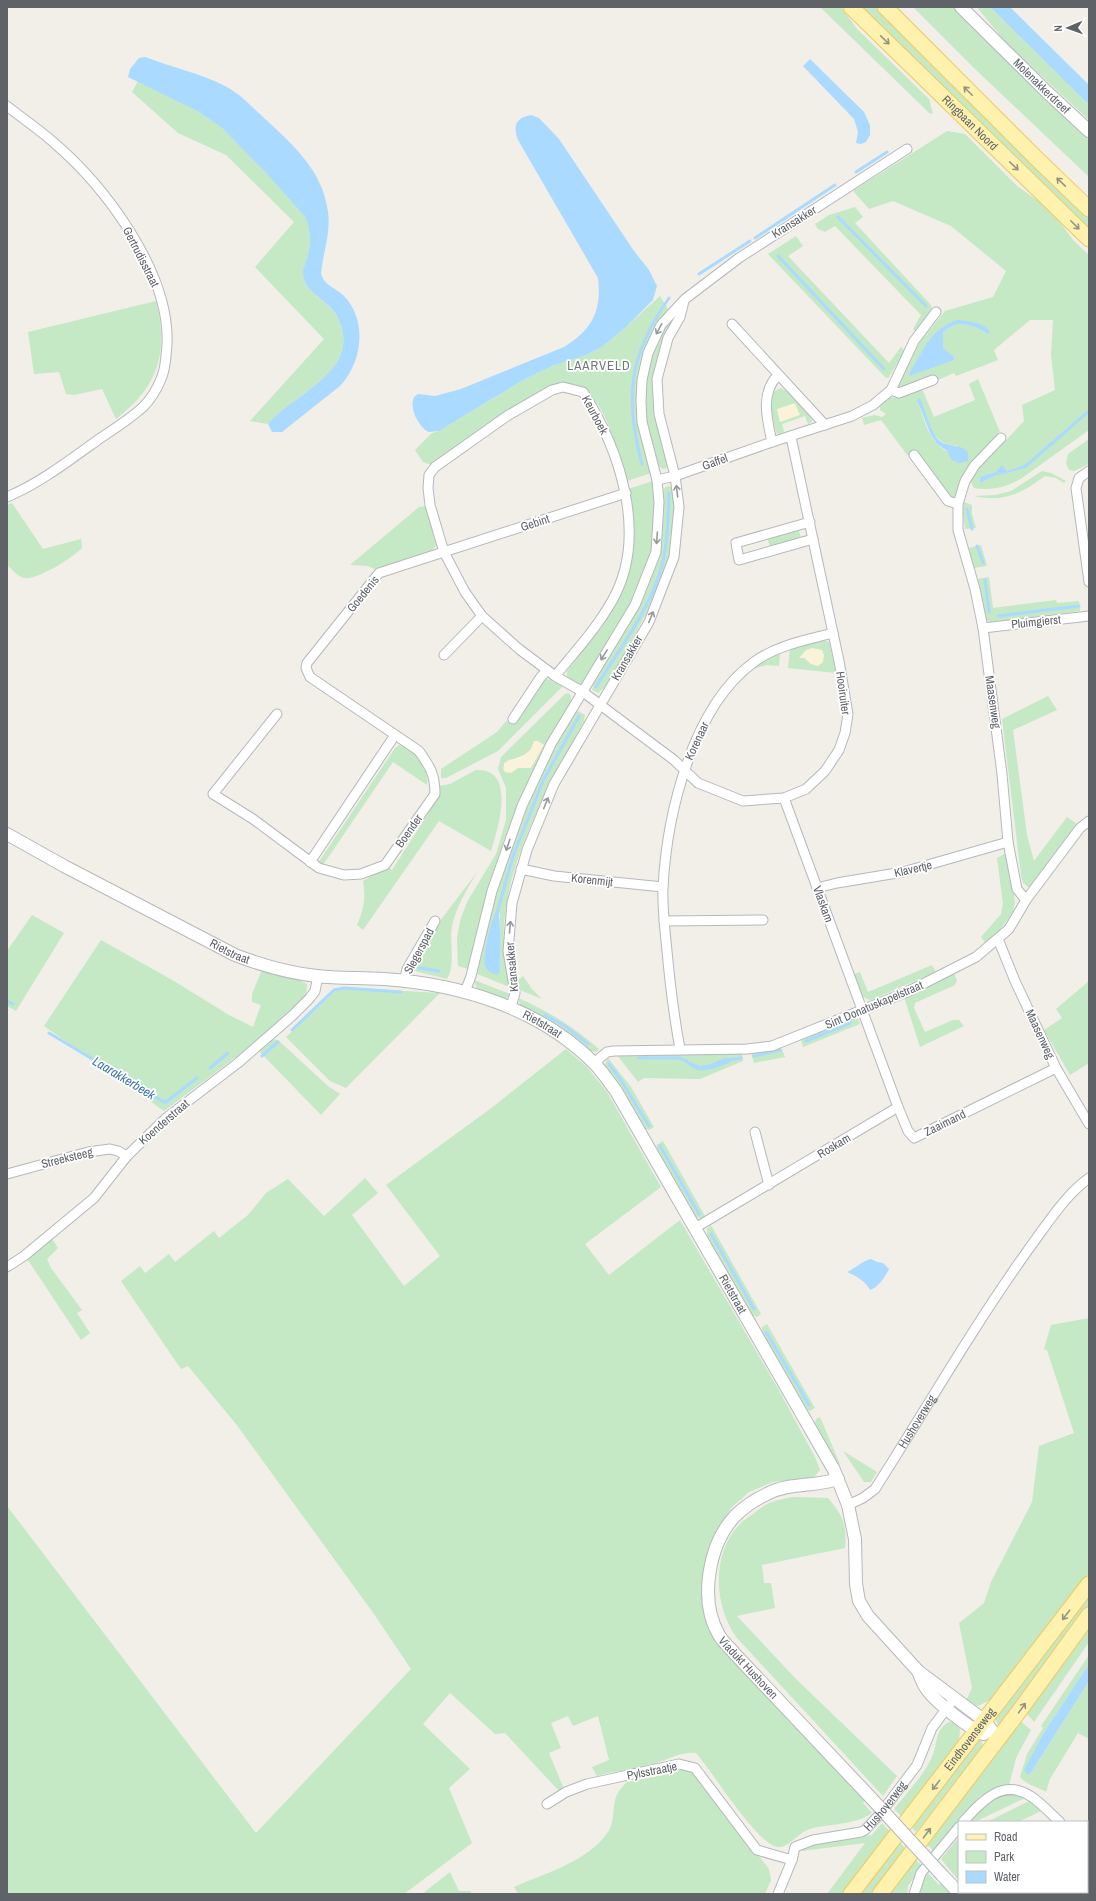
<svg xmlns="http://www.w3.org/2000/svg" width="1096" height="1901" font-family="'Archivo Narrow',sans-serif">
<rect width="100%" height="100%" fill="#f1efe8"/>
<!-- green -->
<path fill="#c5e8c5" fill-rule="evenodd" d="M820 7H841L857 29 929 99 933 114 929 113 922 106Z
M859 7H876L878 11 934 68 1089 218V231Z
M913 7H956L1089 140V177L974 68Z
M977 7H990L1082 98 1089 105V120L1007 44Z
M138 81 197 111 222 128 266 173 306 218C310 230 311 241 308 254 306 262 302 270 304 280 307 293 331 303 338 318 363 371 295 392 268 424L250 421 324 339 255 267 294 222 226 155 178 133 132 92Z
M947 131 965 134 1017 186 1044 205 1054 214 1073 240 1089 255V430L1022 478C1007 487 992 491 974 488L970 480 976 467 997 450 1024 421 1022 405 1055 390 1051 355 1053 320H1030L994 350 998 360 956 376 954 373 938 380 936 375 898 389 896 388 897 383 920 342 945 311 993 297 1006 271 951 226 893 201 869 209 853 191ZM951 322 979 324 988 334C974 325 956 318 943 333V348L954 357 910 372Z
M855 207 863 217 855 223 931 305 932 311 917 332 913 329 921 315 835 226 825 232 818 229 815 224 829 215Z
M796 236 803 246 788 256 889 363 901 347 905 351 889 377 886 378 768 254Z
M660 296 668 309C646 341 633 374 637 413 640 433 647 453 651 473L627 481C619 457 609 414 591 396 584 388 567 383 557 384 553 385 549 387 545 388L441 456 431 465 423 462 415 450 432 433 439 431 525 379 552 366 586 355 602 347 627 326Z
M156 301C169 353 158 387 116 419L102 389 74 395 66 394 59 372 34 374 28 332Z
M675 314 664 339 656 369 668 466 665 469 661 468 658 465C654 450 648 433 645 417 640 382 649 339 675 314Z
M978 379 1000 432 973 461 957 498 947 496 916 450 908 456 881 420 864 425 862 418 875 415 882 417 886 414 880 410V406L889 398 901 397 922 389 934 417 975 400 969 384ZM917 400C926 418 933 447 957 445L949 454C945 449 941 448 937 444 927 433 922 413 917 400Z
M780 388C789 390 812 413 812 422L808 424 805 416 782 424 784 432 777 434C772 419 770 408 774 392Z
M1089 439V464L1074 471 1069 470 1066 463 1068 454Z
M1042 471 1051 473 1066 481 1064 483 1056 478 1045 476C1022 493 1004 503 974 496L995 495 1011 491Z
M653 481 656 497 650 558 622 621 583 684 576 685 567 678V671L602 627 614 606 624 581 628 489Z
M669 486 673 488 675 504 669 565 656 596 606 686 598 693 592 690 596 676 647 589 657 555 664 515 663 492 665 487Z
M964 502 972 505V514L976 528 965 529 963 511Z
M12 503 43 549 81 539 82 548C72 558 38 580 24 578 18 577 12 569 7 565V505Z
M426 506 436 545 433 551 377 570 368 566 350 565 419 507Z
M796 530 799 531 801 538 770 547 768 540 770 537Z
M981 545 987 566 974 568 969 548Z
M989 577 993 608 1056 600 1057 603 1079 601 1080 611 991 622 986 620 977 579Z
M819 639 829 642 836 673 788 668 790 649Z
M780 653 779 666 767 665 749 670 772 656Z
M548 679 559 683 562 687 498 751 446 778H441V769L497 732 507 720 514 724 544 680Z
M569 693 571 696V703C555 734 536 765 521 797 497 852 481 910 468 969L458 966 457 939 460 921 467 902 496 854 506 820V788L498 769 501 757 565 694ZM533 744 531 768H518L507 773 504 771 503 768 508 760C518 758 530 755 533 744Z
M1048 696 1057 710 1013 730 1027 835 1034 861 1067 817 1077 824 1030 888 1023 883 1021 875 1002 719Z
M578 711 585 715 584 721C548 788 498 872 504 951 505 963 509 975 511 987L507 986 475 973C493 893 518 816 556 743 561 735 570 715 578 711ZM496 911 499 912 500 917 499 949 500 972 485 966V956Z
M399 745C417 747 430 769 427 785L393 762 323 865 318 863 395 748Z
M476 770C517 768 498 828 491 851L439 821 363 930 357 925C364 909 366 898 363 881L387 867 392 870 428 814 439 786 450 784Z
M1004 854 1008 857 1015 902 1013 912 1006 922 996 935 986 944 981 937 1001 914 1003 904 997 858Z
M478 871C468 887 456 907 452 926 449 943 456 964 447 979L411 970C427 934 454 903 478 871Z
M32 915 64 933 16 1011 7 1006V951Z
M101 940 174 981 229 1015 253 1027 261 1005 252 1002V994L262 970 298 980 307 984 306 996 268 1033 164 1111 44 1026Z
M932 965 936 972 871 1000C859 998 857 984 854 974L860 972 868 992Z
M954 974 957 980 955 985 915 1003 914 1008 925 1032 953 1020H959L964 1026 920 1047 904 997Z
M523 976 532 989 542 999 520 990 518 980Z
M474 980 510 994 505 1000 477 989Z
M1089 981V1063L1070 1075 1044 1030 1062 1018 1056 1009Z
M352 988 440 993 346 1088 330 1081 286 1037 335 991Z
M518 998C548 1011 574 1027 599 1049L596 1052 589 1051 521 1007Z
M853 1018 858 1019 860 1024 803 1047 801 1039Z
M273 1039 278 1040 328 1086 340 1094 321 1115 257 1049 265 1047Z
M781 1047 785 1057 754 1063 751 1053Z
M566 1049 586 1066 607 1092 661 1187 585 1244 609 1275 680 1220 781 1394 816 1459 820 1470 814 1477 773 1482 749 1492 731 1508 709 1545 704 1566 703 1589 728 1651 792 1724 865 1800 863 1803 872 1813C857 1824 832 1824 813 1828 799 1831 791 1846 780 1847 760 1850 711 1769 696 1753 678 1751 660 1764 642 1768 627 1771 612 1771 597 1776L592 1767 609 1760 598 1716 573 1726 568 1716 551 1723 561 1748 549 1753 564 1789 559 1791 505 1733 495 1734 450 1693 423 1724 470 1769 449 1788 472 1843 404 1894H7V1506L256 1833 411 1669 374 1614 236 1424 188 1366 181 1369 121 1281 140 1266 145 1273 169 1254 175 1262 214 1231 219 1238 248 1215 266 1193 288 1179 324 1216 365 1178 378 1193 352 1215 404 1286 440 1256 386 1185 490 1109Z
M742 1054 743 1061 700 1079 644 1078 638 1082 617 1055Z
M608 1058 631 1087 654 1127 649 1130 645 1129 604 1066Z
M663 1141 706 1218 701 1219 694 1216 656 1149 657 1145Z
M711 1225 761 1314 757 1317 751 1315 707 1238V1229Z
M52 1239 58 1248 47 1259 51 1268 82 1310 77 1313 90 1333 81 1340 26 1257Z
M1089 1318V1577L992 1699 978 1706 966 1701 972 1688 959 1623 984 1603 991 1582 1032 1502 1039 1446 1074 1433 1047 1350 1044 1349 1051 1325Z
M767 1324 815 1408 810 1411 805 1409 762 1333V1327Z
M820 1417 840 1464 838 1466 815 1423 816 1419Z
M843 1451 877 1472 871 1482H864Z
M792 1497 828 1498C843 1516 847 1524 845 1548L762 1565 764 1583H771L775 1608 737 1616 795 1678 897 1776 883 1796 736 1637C714 1605 711 1555 739 1525 743 1520 749 1517 753 1514 758 1510 763 1506 769 1503 776 1500 785 1499 792 1497Z
M1089 1591V1608L1002 1725H998L996 1721V1717Z
M1089 1627V1642L1034 1722 1026 1713Z
M1089 1655V1664L1043 1734 1025 1770 1032 1771 1089 1681V1739L1078 1733 1050 1779 1046 1792C1038 1787 1025 1784 1020 1777L1027 1754 1043 1728 1041 1726Z
M1019 1720 1031 1730 1016 1758 1009 1785 995 1788 979 1797 933 1851 925 1842Z
M949 1722 955 1723 960 1729 959 1742 902 1817 894 1809C906 1794 923 1776 931 1759 939 1744 933 1731 949 1722Z
M978 1739 981 1740 983 1746 916 1832 909 1825Z
M689 1767 692 1768 769 1869 771 1880 765 1894H518L514 1887C546 1873 587 1862 608 1832 615 1822 612 1808 616 1797 618 1791 623 1786 627 1782L664 1775Z
M1018 1794 1027 1797 975 1822H969C985 1804 993 1795 1018 1794Z
M1029 1801 1041 1811 1018 1822H987Z
M882 1823 890 1832 842 1894H827L865 1843 802 1851 806 1846 815 1843 872 1835Z
M959 1837V1881L941 1859Z
M898 1840 905 1848 874 1894H859Z
M914 1858 922 1866 908 1886 907 1894H887Z
M450 1872 459 1891H470L472 1894H422Z
M928 1873 939 1885 941 1883 951 1894H920L923 1880Z"/>
<!-- sand -->
<path fill="#fbf3d9" d="M795 403 800 415 780 422 777 409Z
M812 648 822 650 824 655 823 662 818 666 811 664 804 658H799L806 650Z
M534 741H538L544 745 531 768H518L511 773 504 771V763L524 755 531 750Z"/>
<!-- water -->
<path fill="#aadaff" d="M990 7H1010L1089 85V105Z
M145 57C171 67 200 73 225 86 239 93 251 106 263 117 292 144 323 170 328 212 331 233 323 253 321 273 323 285 336 288 344 296 368 321 362 363 340 386L282 432H272L268 424C295 392 363 371 338 318 331 302 308 294 304 280 301 270 306 263 308 254 311 241 310 230 306 218L266 173 222 128 197 111 128 77 130 69 139 58Z
M810 59 864 112 870 125V135L866 142 861 144 856 143 858 132 854 119 803 66Z
M531 115 539 118 559 139 634 251 649 270 657 286 653 300 627 326 602 347 586 355 552 366 525 379 439 431 428 432C418 425 409 409 414 397L418 394 435 396 461 389 564 347C592 330 602 311 598 278L518 140C513 126 515 118 531 115Z
M959 320C968 321 986 323 990 332L988 334C974 325 956 318 943 333V348L954 357V360L909 376 910 372C923 351 932 326 959 320Z
M920 398C925 410 931 434 940 441 949 448 973 443 968 461L959 463 952 460 946 450 937 444 931 435 917 400Z
M1089 409V413L1026 468 994 476 980 483V477L996 472 1002 465 1007 471 1020 467 1027 463Z
M497 909C502 915 499 961 500 972L497 975C492 973 486 971 485 965 482 956 492 918 497 909Z
M725 1058 732 1059 729 1063C712 1069 697 1077 684 1060L700 1066 708 1065Z
M871 1259 877 1262 883 1263 889 1269C884 1278 880 1286 870 1290 866 1281 856 1276 847 1272 856 1268 862 1261 871 1259Z
M1089 1664V1681L1032 1771 1028 1775 1024 1770 1043 1734Z"/>
<g fill="none" stroke-linecap="round" stroke-linejoin="round">
<!-- stream -->
<path stroke="#aadaff" stroke-width="3" d="M856 172 887 152
M838 217 926 306
M755 238 835 185
M778 256 884 369
M699 274 750 241
M642 464C624 397 629 355 669 298
M967 509 972 529
M977 546 983 563
M985 580 989 612
M998 616 1079 606
M596 687C618 651 646 615 659 575 668 549 668 519 669 493
M497 913 513 856 543 781 579 716
M419 968 439 971
M7 1001 13 1004
M545 1015 565 1026 588 1044
M292 1030 334 990 344 988 401 992
M49 1033 164 1102H166L197 1078
M806 1041 850 1023
M262 1056 278 1042
M754 1056 780 1050
M639 1058H679L687 1061
M729 1060 741 1058
M609 1064 622 1082 649 1126
M210 1068 228 1053
M660 1146 699 1214
M711 1234 754 1309
M766 1332 809 1405"/>
<!-- minor casing -->
<g stroke="#b5b8bc" stroke-width="11">
<g id="minor">
<path d="M7 106C22 118 38 129 52 141 105 186 170 272 167 344 166 355 166 369 161 379 157 389 151 399 143 407 130 419 114 429 99 439 70 460 40 483 7 497"/>
<path d="M732 324 825 425"/>
<path d="M891 390 899 393 933 380"/>
<path d="M1001 438 975 465 965 481 958 504V530L975 589 983 628 1002 774 1008 842 1017 889 1026 900"/>
<path d="M772 442C767 419 760 393 778 375"/>
<path d="M914 455 948 501 958 504"/>
<path d="M1089 471 1079 478 1076 488 1089 582"/>
<path d="M657 480 675 476 772 442 852 416 873 405 891 390 914 341 936 312"/>
<path d="M810 522 736 543 739 560 813 539"/>
<path d="M983 628 1089 616"/>
<path d="M444 655 482 616"/>
<path d="M555 676C575 652 596 629 612 601 649 536 620 450 583 392L563 387 552 390 507 416 435 467 429 475 428 488 430 505 444 552 465 592 482 616 519 649 555 676 583 692 674 760 698 783 743 801 784 798 806 789 825 771 839 750 845 733 848 714 839 661 791 437"/>
<path d="M277 714 213 794 253 819 319 868 344 875 361 874 385 865 435 794C435 774 430 767 419 751L310 677 306 668 307 663 379 573 626 493"/>
<path d="M513 719 540 678 547 670"/>
<path d="M784 798 898 1107 908 1131 914 1138 1056 1068"/>
<path d="M310 862 395 735"/>
<path d="M521 869 554 876 663 887"/>
<path d="M817 888 837 883 903 872 1008 842"/>
<path d="M664 921 763 920"/>
<path d="M998 939 1015 981 1056 1068 1089 1124"/>
<path d="M404 981 407 969 435 921"/>
<path d="M465 992 471 976 492 891 522 806 551 744 635 605 656 552 659 502 657 480 642 422 641 401 642 380 648 353 661 325 685 299 739 258 907 149"/>
<path d="M511 1007 515 993 508 951 512 903 527 850 554 784 649 622 674 557 679 507 675 476 659 414 657 379 668 338 680 317 684 301"/>
<path d="M680 1049C674 1016 670 984 667 951 665 930 662 908 663 887 667 814 692 707 754 662 777 645 807 640 833 633"/>
<path d="M594 1063 607 1052 614 1051 747 1049 772 1046 907 992 976 957 1009 929 1026 900 1080 828 1089 821"/>
<path d="M755 1132 769 1185"/>
<path d="M7 1174 88 1152 110 1149 118 1151 127 1156"/>
<path d="M695 1228 898 1107"/>
<path d="M7 1267 24 1256 94 1198 127 1156 166 1118 238 1063 293 1015 309 999 315 991 318 976"/>
<path id="s1" d="M848 1505 863 1498 875 1489C926 1409 973 1327 1028 1250 1045 1227 1065 1195 1089 1178"/>
<path d="M547 1804 566 1792 587 1784 679 1764 695 1768 757 1850 792 1860"/>
<path d="M963 1822C982 1801 1003 1777 1032 1797 1042 1804 1051 1814 1060 1822"/>
<path d="M1087 1846 1089 1848"/>
<path id="s2" d="M778 1894 792 1860 795 1847 813 1840 861 1832 865 1830 880 1814 917 1765 932 1728 950 1704"/>
<path d="M914 1894 921 1873 959 1827"/>
</g>
</g>
<!-- tertiary casing -->
<g stroke="#b5b8bc" stroke-width="14">
<g id="tertiary">
<path id="s3" d="M961 7 1047 92 1089 131"/>
<path id="s4" d="M7 834 64 866 235 955C261 965 289 973 317 976 339 979 362 977 384 979 460 984 539 1008 594 1063 602 1071 609 1082 616 1091L834 1470 848 1505 855 1539 856 1584 859 1601 868 1616 918 1671 985 1721 998 1739"/>
<path id="s5" d="M838 1479C815 1487 790 1482 767 1494 756 1499 744 1507 735 1516 708 1545 699 1601 719 1635 723 1642 730 1648 735 1654L872 1799"/>
<path d="M918 1671C921 1677 922 1683 926 1688 933 1700 971 1730 984 1734"/>
<path d="M942 1875 960 1894"/>
</g>
</g>
<!-- primary casing -->
<g stroke="#f2c960" stroke-width="17">
<g id="primary">
<path id="s6" d="M851 7 1089 239"/>
<path d="M885 7 1036 158 1089 209"/>
<path id="s7" d="M851 1894 1089 1584"/>
<path d="M880 1894 1017 1714 1089 1615"/>
</g>
</g>
<!-- minor -->
<use href="#minor" stroke="#fff" stroke-width="9"/>
<!-- tertiary -->
<use href="#tertiary" stroke="#fff" stroke-width="12"/>
<!-- primary -->
<use href="#primary" stroke="#fff2af" stroke-width="15"/>
<!-- tertiary-bridge casing -->
<g stroke="#b5b8bc" stroke-width="14" stroke-linecap="butt">
<path id="tertiary-bridge" d="M872 1799 942 1875"/>
</g>
<!-- tertiary-bridge -->
<use href="#tertiary-bridge" stroke="#fff" stroke-width="12"/>
</g>
<!-- one-way arrows -->
<defs><path id="oneway-shaft" d="M-6 0H5M1.5-3L5.5 0L1.5 3" fill="none" stroke-width="1.6" stroke-linecap="round" stroke-linejoin="round"/></defs>
<g stroke="#979581">
<use href="#oneway-shaft" transform="translate(885 40) rotate(44)"/>
<use href="#oneway-shaft" transform="translate(968 91) rotate(-135)"/>
<use href="#oneway-shaft" transform="translate(1014 166) rotate(44)"/>
<use href="#oneway-shaft" transform="translate(1061 182) rotate(-136)"/>
<use href="#oneway-shaft" transform="translate(1075 225) rotate(45)"/>
<use href="#oneway-shaft" transform="translate(1066 1615) rotate(127)"/>
<use href="#oneway-shaft" transform="translate(1022 1708) rotate(-54)"/>
<use href="#oneway-shaft" transform="translate(936 1785) rotate(128)"/>
<use href="#oneway-shaft" transform="translate(927 1833) rotate(-53)"/>
</g>
<g stroke="#979a9d">
<use href="#oneway-shaft" transform="translate(659 329) rotate(118)"/>
<use href="#oneway-shaft" transform="translate(677 491) rotate(-97)"/>
<use href="#oneway-shaft" transform="translate(657 538) rotate(94)"/>
<use href="#oneway-shaft" transform="translate(651 617) rotate(-68)"/>
<use href="#oneway-shaft" transform="translate(604 655) rotate(122)"/>
<use href="#oneway-shaft" transform="translate(546 803) rotate(-68)"/>
<use href="#oneway-shaft" transform="translate(508 845) rotate(109)"/>
<use href="#oneway-shaft" transform="translate(510 927) rotate(-85)"/>
</g>
<g text-anchor="middle" dominant-baseline="central" stroke-width="3.5" stroke-linejoin="round" paint-order="stroke">
<!-- street labels -->
<g font-size="12" fill="#5f6368" stroke="#fff">
<text stroke="none"><textPath href="#s3" startOffset="113">Molenakkerdreef</textPath></text>
<text stroke="none"><textPath href="#s6" startOffset="166">Ringbaan Noord</textPath></text>
<text transform="translate(794 222) rotate(-32)">Kransakker</text>
<text transform="translate(141 257) rotate(63)">Gertrudisstraat</text>
<text transform="translate(595 415) rotate(62)">Keurboek</text>
<text transform="translate(715 462) rotate(-20)">Gaffel</text>
<text transform="translate(535 523) rotate(-18)">Gebint</text>
<text transform="translate(363 594) rotate(-51)">Goedenis</text>
<text transform="translate(1036 622) rotate(-6)">Pluimgierst</text>
<text transform="translate(627 658) rotate(-60)">Kransakker</text>
<text transform="translate(843 693) rotate(82)">Hooiruiter</text>
<text transform="translate(993 702) rotate(82)">Maasenweg</text>
<text transform="translate(697 741) rotate(-65)">Korenaar</text>
<text transform="translate(409 831) rotate(-55)">Boender</text>
<text transform="translate(913 869) rotate(-13)">Klavertje</text>
<text transform="translate(592 880) rotate(6)">Korenmijt</text>
<text transform="translate(823 904) rotate(70)">Vlaskam</text>
<text stroke="none"><textPath href="#s4" startOffset="252">Rietstraat</textPath></text>
<text transform="translate(419 951) rotate(-62)">Slegerspad</text>
<text transform="translate(512 967) rotate(-95)">Kransakker</text>
<text transform="translate(874 1005) rotate(-23)">Sint Donatuskapelstraat</text>
<text stroke="none"><textPath href="#s4" startOffset="576">Rietstraat</textPath></text>
<text transform="translate(1040 1034) rotate(65)">Maasenweg</text>
<text transform="translate(164 1122) rotate(-41)">Koenderstraat</text>
<text transform="translate(945 1123) rotate(-26)">Zaaimand</text>
<text transform="translate(834 1146) rotate(-31)">Roskam</text>
<text transform="translate(67 1158) rotate(-14)">Streeksteeg</text>
<text stroke="none"><textPath href="#s4" startOffset="911">Rietstraat</textPath></text>
<text stroke="none"><textPath href="#s1" startOffset="111">Hushoverweg</textPath></text>
<text stroke="none"><textPath href="#s5" startOffset="283">Viadukt Hushoven</textPath></text>
<text stroke="none"><textPath href="#s7" startOffset="195">Eindhovenseweg</textPath></text>
<text transform="translate(652 1771) rotate(-11)">Pylsstraatje</text>
<text stroke="none"><textPath href="#s2" startOffset="154">Hushoverweg</textPath></text>
</g>
<!-- neighbourhood labels -->
<g font-size="13" letter-spacing="1" fill="#70757a" stroke="#fff">
<text x="599" y="365">LAARVELD</text>
</g>
<!-- water labels -->
<g font-size="13" font-style="italic" fill="#4174aa" stroke="#fff">
<text transform="translate(124 1078) rotate(31)">Laarakkerbeek</text>
</g>
</g>
<!-- border -->
<rect width="1096" height="1901" fill="none" stroke="#5f6368" stroke-width="16"/>
<!-- legend -->
<rect x="958" y="1821" width="130" height="72" fill="#ffffff" stroke="#bfc1c3"/>
<rect x="966" y="1834" width="20" height="6" fill="#fff2af" stroke="#bfc1c3"/>
<text x="994" y="1841" font-size="12" fill="#5f6368">Road</text>
<rect x="966" y="1851" width="20" height="12" fill="#c5e8c5" stroke="#bfc1c3"/>
<text x="994" y="1861" font-size="12" fill="#5f6368">Park</text>
<rect x="966" y="1871" width="20" height="12" fill="#aadaff" stroke="#bfc1c3"/>
<text x="994" y="1881" font-size="12" fill="#5f6368">Water</text>
<!-- north arrow -->
<g transform="translate(1068 28) rotate(268)" stroke="#ffffff" stroke-width="3" paint-order="stroke">
<path d="M0-3L7 15L0 10L-7 15Z" fill="#5f6368"/>
<text y="-6" font-size="11" font-weight="bold" text-anchor="middle" fill="#5f6368">N</text>
</g>
</svg>
